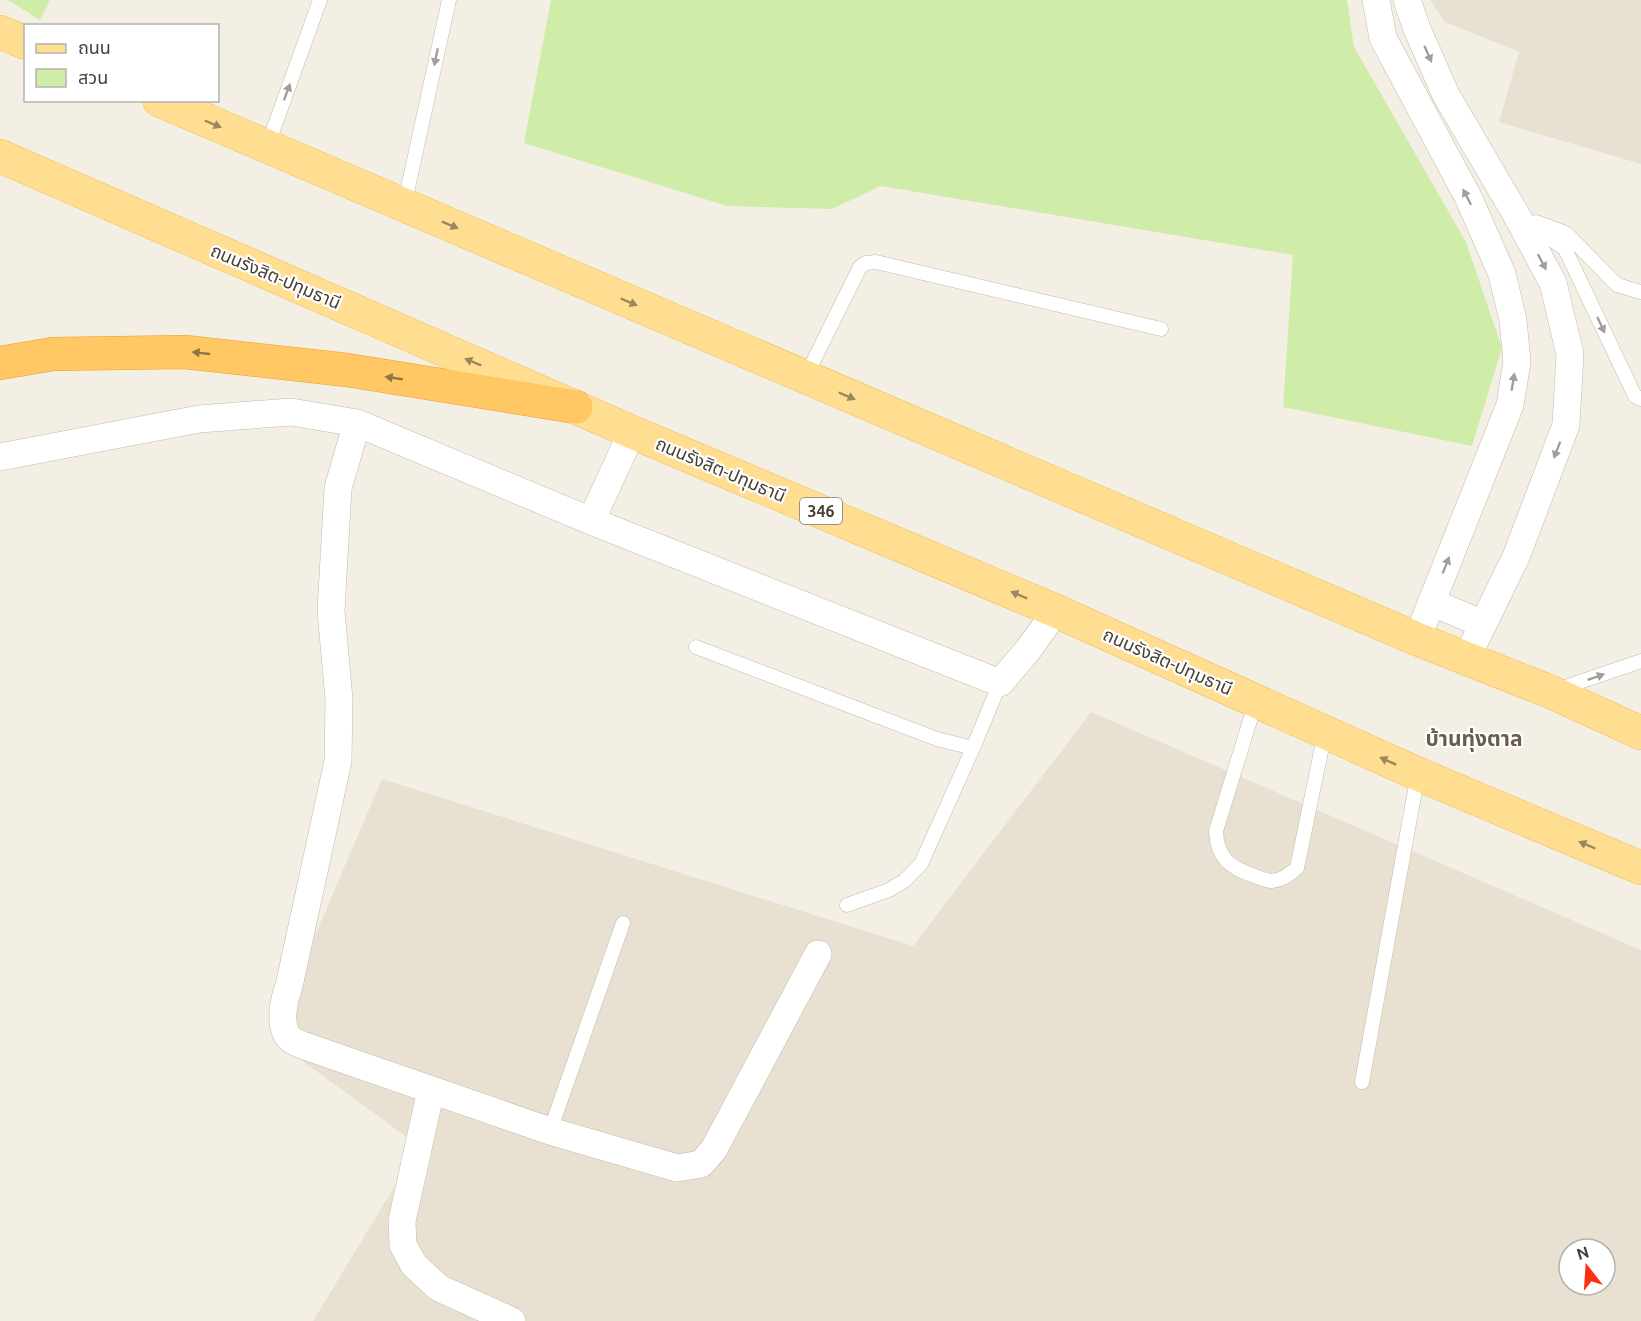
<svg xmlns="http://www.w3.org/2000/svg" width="1641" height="1321" font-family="Ubuntu,'Noto Sans Thai',sans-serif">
<rect width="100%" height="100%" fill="#f4efe4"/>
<!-- residential -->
<path fill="#e8e1d2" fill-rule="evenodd" d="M1430 0H1641V164L1499 122 1519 52 1445 22Z
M1091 712 1641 950V1321H313L419 1146 271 1038 382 779 913 946ZM1569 1249H1605V1285H1569Z"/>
<!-- green -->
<path fill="#cfeca9" d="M8 0H50L40 20Z
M551 0H1347L1354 47 1466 242 1502 348 1472 446 1283 407 1293 255 881 186 832 209 727 206 524 143Z"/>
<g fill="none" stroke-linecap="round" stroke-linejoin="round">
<!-- service casing -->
<g stroke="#c3b9a9" stroke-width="15">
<path id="service" d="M267 147 320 0
M404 206 449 0
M1526 222 1565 249 1635 396 1641 399
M1536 222 1566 233 1617 285 1641 292
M805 378 860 267 866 263 876 262 1161 329
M696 647 937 739 973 748 1000 683
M1559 689 1641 661
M1256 701 1216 831C1217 858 1230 868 1255 876 1260 878 1267 881 1272 881 1283 880 1289 874 1297 868L1325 732
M847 905 889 890 904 881 921 864 973 748
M1362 1082 1418 774
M550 1131 623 923"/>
</g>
<!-- minor casing -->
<g stroke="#c3b9a9" stroke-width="28">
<path id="minor" d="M1376 0 1383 38 1469 199 1502 274 1513 320 1517 362 1510 405 1417 639
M1407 0 1417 29 1446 95 1517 216 1553 283 1570 354 1566 425 1516 557 1466 659
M357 423 338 488 331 611 339 699 338 761 289 986C284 999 278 1025 289 1038 292 1041 298 1043 302 1045L550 1131 677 1168 701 1164 714 1149 818 954
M0 457 199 419 291 412 357 423 591 521 1000 683 1028 650 1056 611
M591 521 632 432
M1431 602 1483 624
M431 1090 402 1221 403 1245 414 1265 439 1288 512 1321"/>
</g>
<!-- primary casing -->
<g stroke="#eebe59" stroke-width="34">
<path id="primary" d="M0 32 26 43
M159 100 1417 639 1551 692 1641 733
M0 156 632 432 1056 611 1418 774 1641 868"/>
</g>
<!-- motorway casing -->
<g stroke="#ea9f28" stroke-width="34">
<path id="motorway" d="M0 363 53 354 185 352 347 370 576 407"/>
</g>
<!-- service -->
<use href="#service" stroke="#fff" stroke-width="14"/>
<!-- minor -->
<use href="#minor" stroke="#fff" stroke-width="27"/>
<!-- primary -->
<use href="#primary" stroke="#ffde92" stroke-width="33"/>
<!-- motorway -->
<use href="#motorway" stroke="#ffc864" stroke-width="33"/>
</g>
<!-- one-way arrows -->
<defs><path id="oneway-solid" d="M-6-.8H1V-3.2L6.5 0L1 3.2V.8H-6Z" transform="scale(1.5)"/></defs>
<g fill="#a29f9a">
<use href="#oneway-solid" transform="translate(1428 54) rotate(66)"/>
<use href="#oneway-solid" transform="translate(436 57) rotate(102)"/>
<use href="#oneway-solid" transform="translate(287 92) rotate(-70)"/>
<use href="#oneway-solid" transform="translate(1467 197) rotate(-117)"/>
<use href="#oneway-solid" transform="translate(1542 262) rotate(62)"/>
<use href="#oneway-solid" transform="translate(1601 325) rotate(65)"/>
<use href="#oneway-solid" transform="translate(1513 382) rotate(-81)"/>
<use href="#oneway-solid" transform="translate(1557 450) rotate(111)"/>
<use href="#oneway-solid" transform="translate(1446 565) rotate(-68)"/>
<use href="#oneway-solid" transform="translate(1596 677) rotate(-19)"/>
</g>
<g fill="#99875e">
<use href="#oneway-solid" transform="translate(213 124) rotate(23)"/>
<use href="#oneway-solid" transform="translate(450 225) rotate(23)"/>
<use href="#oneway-solid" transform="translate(629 302) rotate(23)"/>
<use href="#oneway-solid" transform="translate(473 362) rotate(-157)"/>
<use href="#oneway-solid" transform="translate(847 396) rotate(23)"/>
<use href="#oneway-solid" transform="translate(1019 595) rotate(-157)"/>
<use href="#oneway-solid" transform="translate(1388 761) rotate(-156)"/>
<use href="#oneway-solid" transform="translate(1587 845) rotate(-157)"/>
</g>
<g fill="#907647">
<use href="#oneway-solid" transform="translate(201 353) rotate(-174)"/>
<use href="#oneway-solid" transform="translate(394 378) rotate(-171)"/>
</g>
<g text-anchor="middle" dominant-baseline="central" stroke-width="4.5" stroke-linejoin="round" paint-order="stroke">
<!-- shield labels -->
<rect fill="#fff" stroke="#7e7971" stroke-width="1.5" x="800" y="498" width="42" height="26" rx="4.5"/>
<g font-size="16" font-weight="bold" fill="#463f34">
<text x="821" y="511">346</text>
</g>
<!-- street labels -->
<g font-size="18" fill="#463f34" stroke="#fff">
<text transform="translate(276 276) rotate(23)">ถนนรังสิต-ปทุมธานี</text>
<text transform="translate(721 469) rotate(23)">ถนนรังสิต-ปทุมธานี</text>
<text transform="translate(1168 661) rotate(24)">ถนนรังสิต-ปทุมธานี</text>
</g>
<!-- quarter labels -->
<g font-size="21" font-weight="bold" fill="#6a5d4a" stroke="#fff">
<text x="1474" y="738">บ้านทุ่งตาล</text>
</g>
</g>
<!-- legend -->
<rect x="24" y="24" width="195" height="78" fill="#ffffff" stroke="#b5b2ae" stroke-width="1.5"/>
<rect x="36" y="44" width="30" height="9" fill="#ffde92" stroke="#b5b2ae" stroke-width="1.5"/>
<text x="78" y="54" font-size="18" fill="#463f34">ถนน</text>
<rect x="36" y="69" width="30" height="18" fill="#cfeca9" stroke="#b5b2ae" stroke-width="1.5"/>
<text x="78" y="84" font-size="18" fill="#463f34">สวน</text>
<!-- north arrow -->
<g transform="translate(1587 1267) rotate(343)"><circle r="28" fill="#ffffff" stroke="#b5b2ae" stroke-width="1.5"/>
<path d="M0-4.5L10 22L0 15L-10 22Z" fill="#ff2f10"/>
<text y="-9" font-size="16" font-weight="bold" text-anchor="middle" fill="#463f34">N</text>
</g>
</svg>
